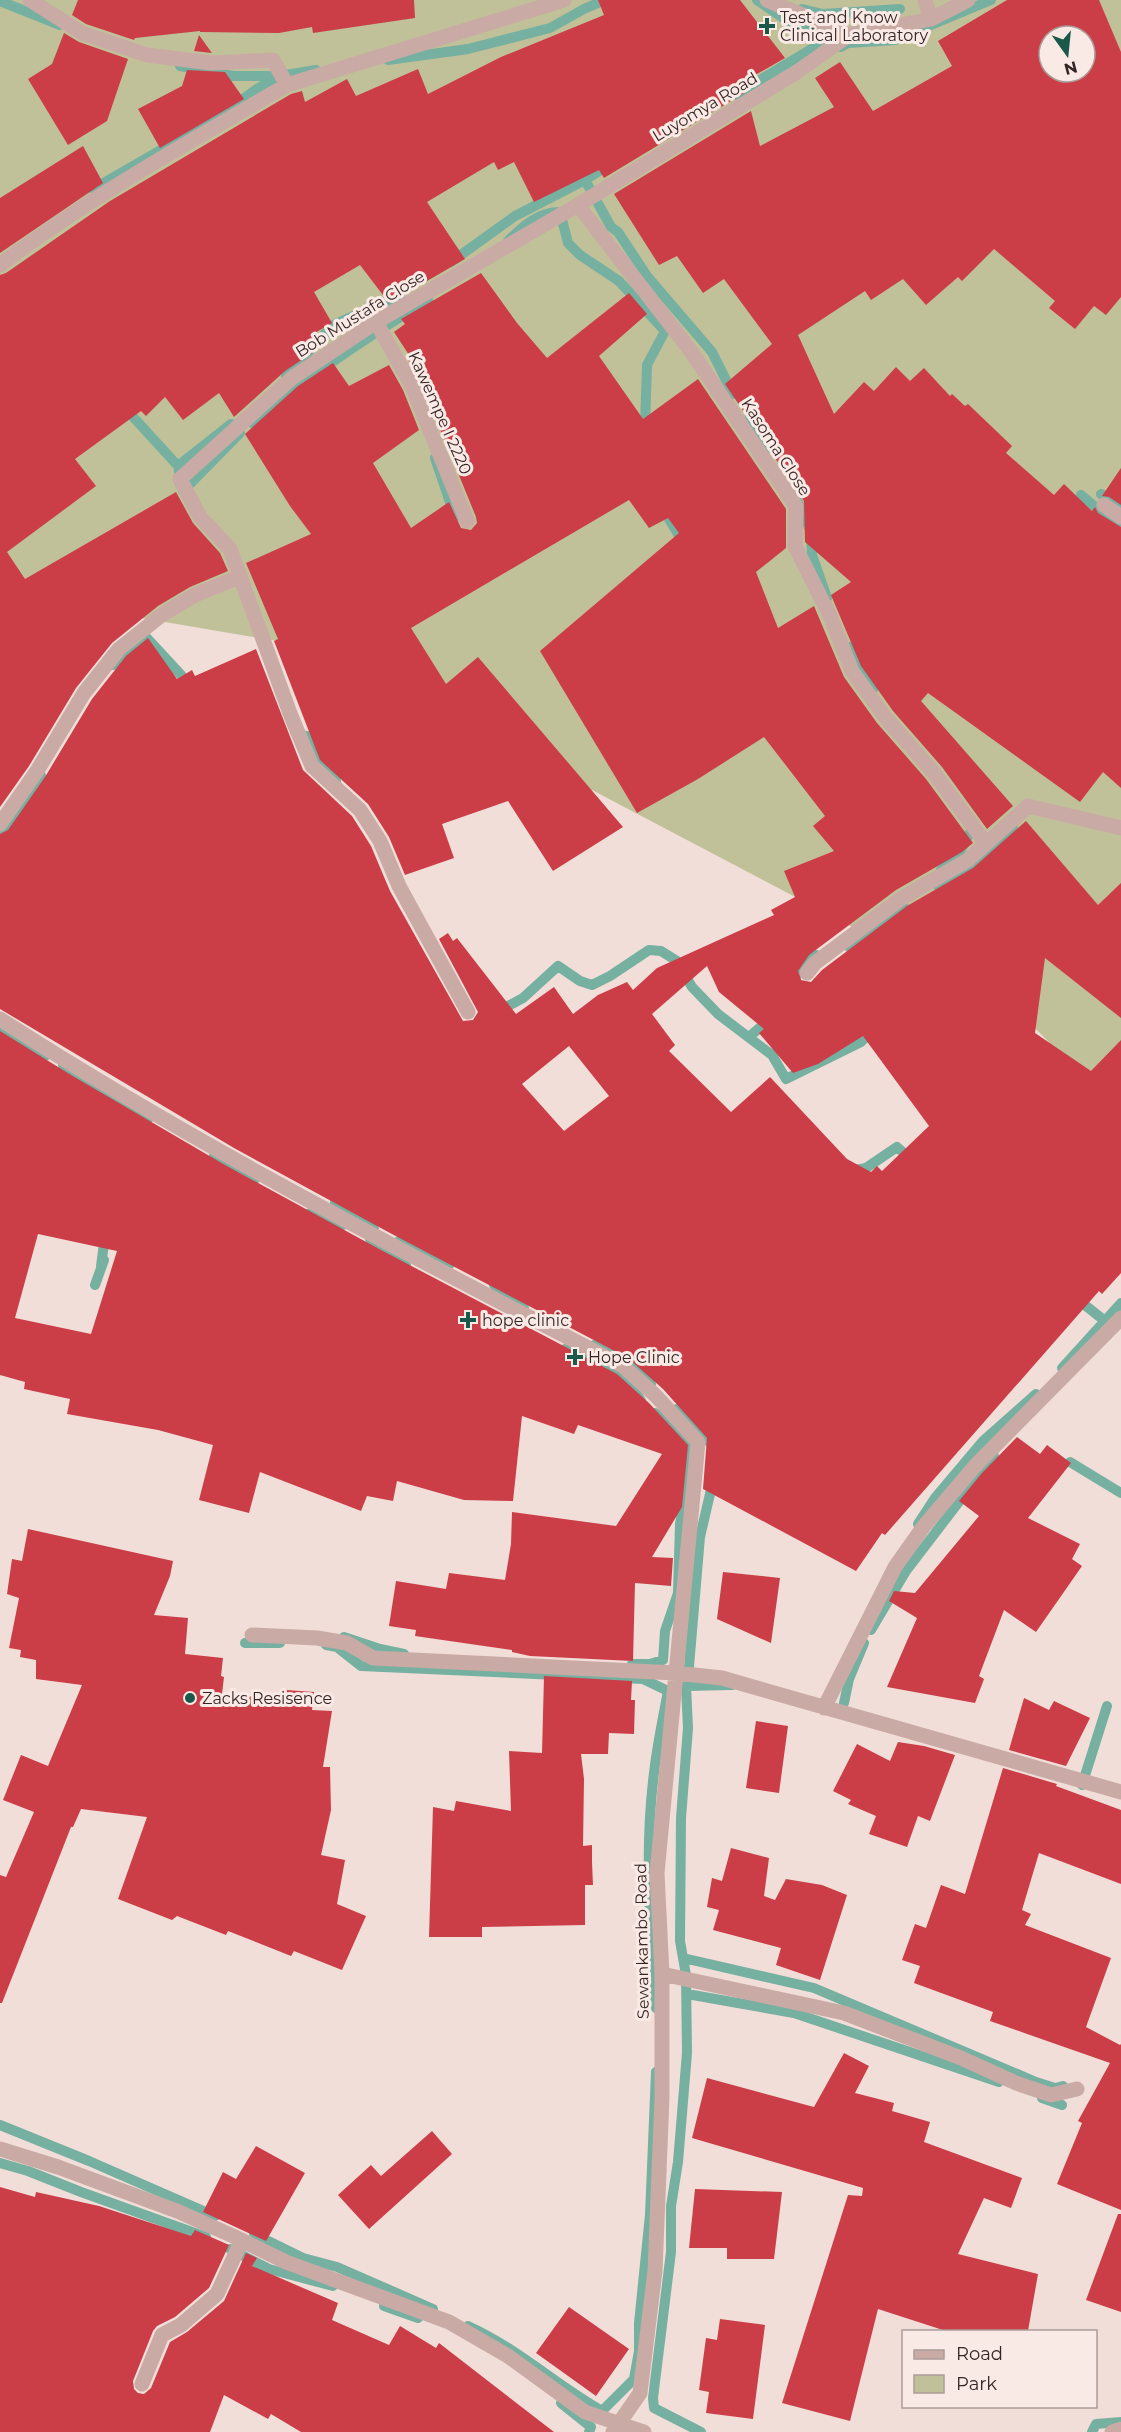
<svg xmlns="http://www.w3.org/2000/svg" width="1121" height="2432" font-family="Montserrat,sans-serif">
<rect width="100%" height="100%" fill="#f2ded8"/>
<!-- green -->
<path fill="#c0c198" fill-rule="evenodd" d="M0 0H1121V1115L1025 1018 324 649 0 594ZM1049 36H1085V72H1049Z"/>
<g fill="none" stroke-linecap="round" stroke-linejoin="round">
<!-- stream -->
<path stroke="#76b0a1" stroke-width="10" d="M757 0 795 26 827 34
M0 1 60 25
M802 9 823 14 900 9
M841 47 848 43 895 40 991 0
M388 60 468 49 550 28 584 9 605 0
M180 66 233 76H280L316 70
M735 95 813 48 827 34
M585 180 611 227 618 232 647 276 712 352 733 394
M93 189 211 121 257 89 277 78
M508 241C523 226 538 212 560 212L568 243 580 255 619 281 665 331 647 365 645 425 641 429
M451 262 515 216 585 180 611 163
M286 376 333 325 400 295
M125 408 178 466 181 482
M750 416 765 451
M252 423C307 377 367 337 428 300
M435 458 455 517
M178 466 231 424
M183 491 240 433
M1101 494 1121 505
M1081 495 1121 528
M798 502 811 532 812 555 827 598
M663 509 684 544
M850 647 873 689
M113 665 145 636 182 676 188 687
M307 736 336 781
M0 838 41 776
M941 870 960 851 972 829 968 823
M939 888 981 862 1013 828
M849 947 906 909
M793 984 801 967 816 955
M497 1012 523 998 558 966 580 981 592 985 610 976 649 950 661 951 677 961 692 987 718 1014 772 1055 786 1079 861 1042 874 1029
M0 1030 47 1055
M750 1036 770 1019
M63 1065 100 1093 149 1118
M214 1156 254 1181
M850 1171 866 1168 897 1147 913 1161
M335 1202 374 1229
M310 1213 343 1225
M370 1239 406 1265
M399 1241 450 1264
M101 1266 105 1236
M95 1285 104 1260
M494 1285 524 1308
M1076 1298 1105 1321
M594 1345 629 1357 651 1384
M565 1349 591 1357 628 1380 641 1401
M1062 1368 1121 1303
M677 1409 716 1449
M1070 1462 1121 1493
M918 1524 935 1498 983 1441 1036 1394
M871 1630 906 1571 994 1456
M344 1637 380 1649 404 1654
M245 1643H280
M326 1645 337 1647 361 1666 643 1679 668 1691C663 1718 657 1746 654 1773 644 1850 650 1931 656 2008
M632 1664H650L663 1660 665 1631 678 1593 680 1524 690 1469 689 1447 677 1429 655 1413
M686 1686 732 1685
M844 1703 849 1679 864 1643
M1082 1785 1107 1706
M683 1958 814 1988 1036 2082 1055 2088 1063 2086
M687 1994 794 2013 999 2082
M1042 2098 1062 2105
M0 2125 89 2161 215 2216
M0 2163 28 2171 81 2192 206 2237
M254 2234 303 2258 337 2267 433 2309
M230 2249 269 2269 333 2286
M384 2306 418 2318
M468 2326C517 2348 556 2385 602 2411L634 2379 639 2351V2323L650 2215 656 2072
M561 2403 591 2427 589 2432
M701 2432 654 2408 653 2398 671 2252V2206L678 2162 687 2053 686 1975 680 1941 681 1818 688 1728 686 1686 690 1685 689 1666 700 1537 713 1481
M1092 2432 1096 2424 1121 2422"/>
</g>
<!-- building -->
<path fill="#cb3e47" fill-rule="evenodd" d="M78 0H414L415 18 313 33 312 27 279 33 200 32V31L135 38 134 40 86 24 72 15Z
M598 0H740L785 58 743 82 746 92 604 178 599 170 534 202 514 162 498 170 494 162 427 202 465 259 389 303 360 265 314 292 332 323 313 334 321 347 285 371 234 417 219 393 183 420 165 397 146 416 141 411 75 459 96 486 7 552 25 579 176 492 193 523 220 553 228 571 190 587 158 606 112 643 76 688 29 766 0 807V275L6 273 110 201 291 94 302 91 305 102 347 79 356 96 418 69 428 94 501 57 604 15Z
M1007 0H1099L1121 52V297L1106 315 1094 306 1075 329 1049 308 1055 301 994 249 962 281 958 277 926 305 903 279 871 300 865 291 798 335 834 414 864 382 874 391 896 367 910 381 924 368 950 396 952 394 965 406 968 404 1012 446 1006 453 1054 495 1064 484 1092 511 1095 507 1098 513 1121 527V788L1103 772 1080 802 928 693 921 701 1013 806 987 829 942 767 893 711 861 666 831 595 851 582 805 542 804 501 725 384 772 344 724 279 703 293 677 256 659 265 614 194 751 111 760 146 834 107 815 78 840 62 873 111 952 66 938 41ZM1049 36H1085V72H1049Z
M64 33 79 42 128 59 107 121 68 145 28 79 52 64Z
M199 35 212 53 194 51Z
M187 70 225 72 244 99 160 148 138 109 182 86Z
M83 146 103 183 0 253V198Z
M481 273 517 323 547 358 629 293 647 314 599 356 643 419 698 379 786 509V548L756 572 778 628 814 606 844 677 877 723 926 779 973 843 962 852 896 890 809 955 798 971 801 980 811 982 822 970 907 906 973 868 1026 821 1098 905 1121 883V1018L1045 958 1035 1033 1091 1071 1121 1040V1273L1102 1294 1099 1291 885 1535 882 1533 856 1571 703 1489 707 1438 663 1389 628 1358 390 1233 234 1148 0 1009V834L8 830 45 777 92 699 126 656 148 638 177 679 192 670 195 676 256 649 303 770 352 816 371 846 390 891 463 1021 473 1020 478 1012 439 939 448 933 453 941 457 938 516 1014 554 987 573 1014 598 995 627 982 633 990 657 968 774 915 771 910 795 897 784 871 834 851 813 826 825 816 764 737 698 779 637 813 540 651 679 533 668 518 649 528 629 500 411 628 446 684 478 657 623 827 553 871 508 801 442 824 454 858 405 875 389 837 368 804 320 760 274 641 278 639 246 563 311 534 290 506 245 434 298 386 333 363 349 386 389 365 403 390 419 430 373 463 411 528 449 502 461 528 471 530 477 523 476 517 421 382 406 356 409 355 394 332 405 324 401 319ZM707 966 719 992 764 1029 759 1033 793 1073 818 1064 863 1036 929 1126 882 1171 877 1166 871 1172 847 1159 770 1077 731 1112 669 1051 675 1045 652 1014ZM569 1046 609 1096 564 1131 522 1084Z
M1121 468V505L1109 497 1102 496Z
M0 1031 71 1075 225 1165 381 1250 617 1374 649 1403 688 1445 682 1507 652 1557 673 1558 671 1586 635 1583 633 1661 530 1656 512 1652V1650L415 1636 416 1630 389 1626 396 1581 446 1589 449 1573 505 1580 511 1544 512 1512 616 1526 662 1454 578 1425 574 1434 522 1416 513 1501 464 1500 397 1481 393 1501 367 1496 361 1511 260 1472 249 1513 199 1500 213 1445 158 1430 67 1414 70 1399 24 1389 25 1382 0 1375ZM38 1234 117 1251 91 1334 15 1318Z
M1017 1437 1040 1454 1047 1445 1071 1463 1028 1518 1080 1544 1072 1559 1082 1566 1036 1632 1004 1610 979 1676 984 1679 975 1703 887 1687 917 1618 889 1601 894 1591 915 1593 979 1516 959 1501 982 1473Z
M28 1529 173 1561 170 1576 154 1615 188 1618 185 1654 223 1658 221 1676 224 1677 222 1694 285 1699 286 1690 314 1692 312 1710 332 1711 323 1767H330L331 1810 321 1855 345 1860 337 1904 366 1916 342 1970 294 1951 291 1956 228 1931 226 1935 177 1916 172 1920 118 1899 147 1817 81 1809 73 1827H71L2 2003H0V1875L6 1877 34 1812 3 1800 21 1755 48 1766 82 1685 36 1679V1660L20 1657 21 1650 9 1648 19 1598 7 1594 12 1559 22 1561Z
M723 1572 780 1578 771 1643 717 1619Z
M544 1676 632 1681 631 1700H635L634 1734 609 1733 608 1754H581L584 1779 583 1846 592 1845V1862L593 1885H585V1925L482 1927V1937H429L433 1807 454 1811 456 1801 511 1811 509 1751 542 1753Z
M1024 1698 1049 1710 1054 1701 1090 1718 1066 1766 1009 1750Z
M756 1721 788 1726 779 1793 746 1788Z
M898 1742 924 1746 955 1755 930 1821 918 1816 907 1847 869 1834 876 1816 848 1804 851 1800 833 1791 857 1744 890 1761Z
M1003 1768 1057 1784 1056 1786 1121 1810V1884L1039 1853 1022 1910 1031 1914 1025 1925 1111 1958 1086 2027 1120 2045 1121 2044V2210L1057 2184 1082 2123 1078 2121 1110 2063 990 2021 993 2012 914 1983 920 1966 902 1960 915 1924 926 1928 941 1885 965 1894Z
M731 1848 769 1858 764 1896 775 1900 786 1879 822 1885 847 1895 820 1980 776 1965 781 1948 713 1930 719 1910 707 1907 712 1878 722 1881Z
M844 2053 869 2066 855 2093 894 2103 892 2111 930 2122 924 2142 1022 2178 1011 2208 984 2198 958 2254 1038 2274 1028 2331H946L878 2309 850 2421 782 2403 848 2195 862 2196 863 2188 692 2138 707 2078 814 2107Z
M432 2131 452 2154 369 2229 338 2195 371 2165 381 2176Z
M256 2146 305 2173 266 2241 203 2212 223 2172 236 2179Z
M0 2187 35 2197 36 2192 99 2206 191 2236 195 2230 229 2245 209 2288 175 2317 157 2326 153 2331 133 2381 134 2389 138 2393 144 2394 151 2388 170 2342 187 2332 224 2301 246 2253 257 2258 252 2266 338 2303 332 2320 389 2345 400 2326 436 2348 439 2343 554 2432H301L271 2414 268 2419 224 2395 210 2432H0Z
M695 2189 782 2192 774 2259H727V2248H689Z
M1118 2214H1121V2312L1086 2300Z
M569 2307 629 2349 596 2396 536 2353Z
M720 2319 765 2325 753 2419 706 2413 709 2392 699 2390 706 2338 717 2340Z"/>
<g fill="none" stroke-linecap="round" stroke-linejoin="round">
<!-- minor -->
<path stroke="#caaaa4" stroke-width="15" d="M30 0 82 33 147 55 212 63 273 60 287 85 564 0
M767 0 849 35 931 19 968 0
M925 0 931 19
M578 205 690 350 796 506 795 546 830 616 852 671 885 717 934 773 986 844
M0 265C90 197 189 142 287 85
M376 322 412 386 467 521
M1104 505 1121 517
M0 824 37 771 84 693 119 649 163 614 195 595 239 577
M807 973 815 963 902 898 968 860 1028 806 1121 828
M468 1012 399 886 380 841 360 810 312 766 291 716 230 549 200 517 180 479 292 378 376 322 578 205 797 72 849 35
M0 1019C200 1148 412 1256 623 1366L656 1396 698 1442 657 1873 662 1974V2097L655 2271 640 2393 613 2432
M252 1635 317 1638 347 1643 373 1658 676 1673 722 1678 1121 1792
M824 1708 895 1567 924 1526 975 1466 1121 1318
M662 1974 844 2013 961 2058 1016 2083 1051 2095 1077 2089
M0 2149 58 2167 177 2211 233 2236 286 2262 449 2322 508 2356 585 2412 644 2432
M142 2384 162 2335 181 2325 217 2294 242 2240
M1112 2432 1121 2429"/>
</g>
<!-- markers -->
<g fill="#1a5849" stroke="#faeae5" stroke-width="2">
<path d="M764 17h6v6h6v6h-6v6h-6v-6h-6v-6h6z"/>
<path d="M465 1311h6v6h6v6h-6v6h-6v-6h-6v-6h6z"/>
<path d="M572 1348h6v6h6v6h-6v6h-6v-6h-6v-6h6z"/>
<circle cx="190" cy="1698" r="6"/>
</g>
<g text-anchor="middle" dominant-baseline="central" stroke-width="6" stroke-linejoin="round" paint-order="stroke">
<!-- poi labels -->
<g font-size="16" fill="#352626" stroke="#faeae5" text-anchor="start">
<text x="780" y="17">Test and Know<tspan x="780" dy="18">Clinical Laboratory</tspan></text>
<text x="482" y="1320">hope clinic</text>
<text x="588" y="1357">Hope Clinic</text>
<text x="202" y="1698">Zacks Resisence</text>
</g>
<!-- street labels -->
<g font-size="16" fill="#352626" stroke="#faeae5">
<text transform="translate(705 107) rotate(-31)">Luyomya Road</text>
<text transform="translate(360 314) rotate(-32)">Bob Mustafa Close</text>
<text transform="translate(440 413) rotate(66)">Kawempe I 2220</text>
<text transform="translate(776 447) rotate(57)">Kasoma Close</text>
<text transform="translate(642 1941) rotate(-91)">Sewankambo Road</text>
</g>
</g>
<!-- legend -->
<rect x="902" y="2330" width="195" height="78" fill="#faeae5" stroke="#ab9c99" stroke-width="1.5"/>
<rect x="914" y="2350" width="30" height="9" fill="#caaaa4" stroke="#ab9c99" stroke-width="1.5"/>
<text x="956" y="2360" font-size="18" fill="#352626">Road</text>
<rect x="914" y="2375" width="30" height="18" fill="#c0c198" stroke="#ab9c99" stroke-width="1.5"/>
<text x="956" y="2390" font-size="18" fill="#352626">Park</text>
<!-- north arrow -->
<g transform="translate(1067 54) rotate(165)"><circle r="28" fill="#faeae5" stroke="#ab9c99" stroke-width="1.5"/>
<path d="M0-4.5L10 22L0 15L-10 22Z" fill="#1a5849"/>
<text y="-9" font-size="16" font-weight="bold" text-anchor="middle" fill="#352626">N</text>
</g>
</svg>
